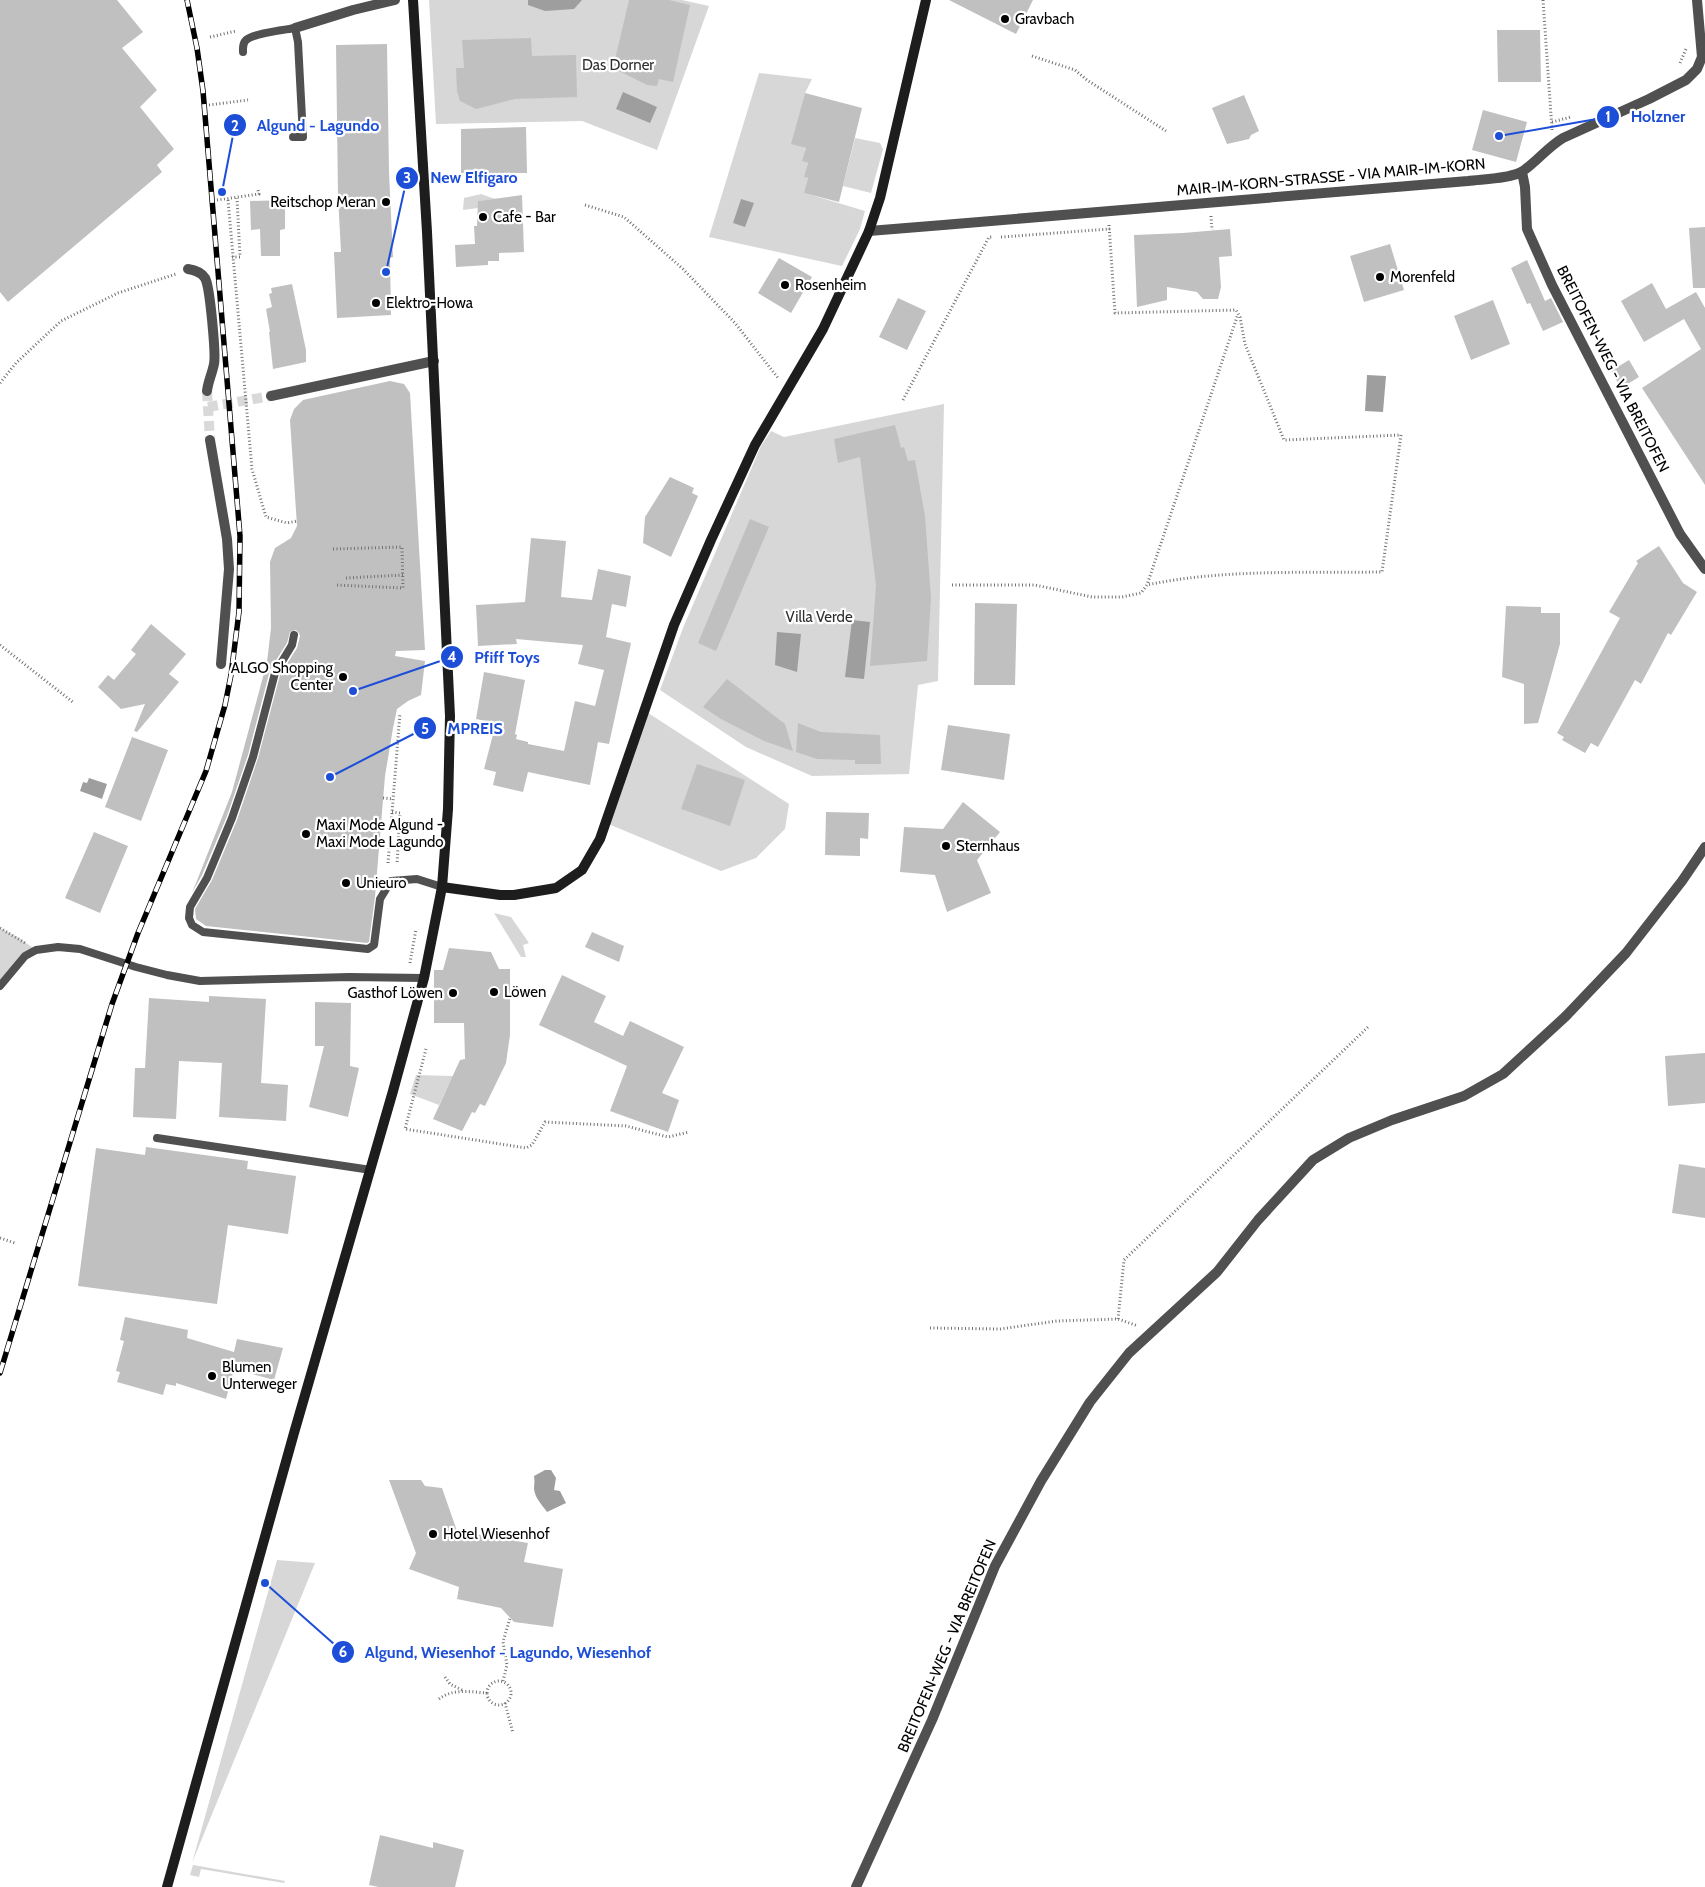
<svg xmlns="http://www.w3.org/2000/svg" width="1705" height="1887" font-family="Cabin,sans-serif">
<rect width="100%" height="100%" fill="#fff"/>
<!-- green -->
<path fill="#d7d7d7" d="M429 0H682L709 6 657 150 582 121 436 124Z
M759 73 812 79 805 93 792 143 806 148 803 161 808 163 805 177 808 178 805 193 865 211 860 229 842 266 709 237Z
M855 138 880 143 883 149 871 193 843 186Z
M481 194 495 199 478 201V208L463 210 464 198Z
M944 404 938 681 918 685 909 774 812 776 746 747 660 690 683 628 761 446 771 431 784 437Z
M645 711 789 804 785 829 756 858 721 871 606 823Z
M494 913 511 917 529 943 523 945 526 957H521Z
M0 928 19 938 36 950 0 986Z
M416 1075 453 1076 439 1105 410 1094Z
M277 1560 315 1563 192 1863Z
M193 1865 285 1881 284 1883 201 1869 199 1877 190 1875Z"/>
<!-- water -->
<path fill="#9e9e9e" d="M528 0H582L574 9 545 11 528 5Z
M623 92 657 107 650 123 616 109Z
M741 199 754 203 745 227 733 223Z
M1367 375 1386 376 1383 412 1365 411Z
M852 620 870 622 864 679 845 677Z
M777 632 801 634 797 672 775 665Z
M89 778 107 784 102 799 80 791 83 782 87 783Z
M545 1470H551L556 1478 554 1490 560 1491 566 1503 547 1512C542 1505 535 1498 534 1489 534 1485 535 1482 534 1476Z"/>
<!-- building -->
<path fill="#c0c0c0" d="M0 0H117L143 32 122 48 157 90 140 107 174 149 157 165 162 172 8 302 0 292Z
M629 0H669L690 5 673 82 659 79 657 86 647 85 613 68Z
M949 0H1033L1016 34Z
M1497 30H1540L1541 82H1498Z
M531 38 532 56 576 55 577 97 515 99 476 109 460 101 457 91 456 68H464L462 40Z
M387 44 389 172 393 257 390 258 391 315 337 318 334 252H341L338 196 336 45Z
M805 93 862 108 839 202 804 193 808 178 804 177 808 163 802 161 806 148 791 144Z
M1244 95 1259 131 1251 135 1249 139 1227 144 1212 108Z
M1483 110 1527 122 1516 162 1472 150Z
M526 127 527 173H461V129Z
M522 195 524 252 499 253V261H488V265L456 267 455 245 475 244 474 226H477L478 201Z
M285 200V229L280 230V256H261L260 229 251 230 250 201Z
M1705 227V288H1693L1689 228Z
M1230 229 1232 256 1219 257 1221 287 1218 299H1203L1197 292 1167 287V300L1137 307 1134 235 1183 233Z
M1390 244 1404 290 1364 302 1350 256Z
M779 258 812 277 791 313 758 293Z
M1527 260 1545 301 1551 298 1563 322 1543 331 1530 303 1527 304 1511 268Z
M1652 283 1666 309 1696 292 1705 308V485L1642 388 1701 349 1684 319 1644 342 1621 301Z
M292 284 306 350V362L273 369 269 332H270L266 309 272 307 269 294 272 293 271 288Z
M898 298 926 311 907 350 879 337Z
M1493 300 1510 344 1471 360 1454 316Z
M1629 360 1639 377 1621 388 1611 371Z
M390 381 404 384 410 393 425 650 396 651 395 656 425 661 421 695 408 701 397 709 393 728 385 776 375 897 369 942 367 943 206 926 196 919 195 909 212 880 237 820 258 758 280 675 297 648 300 636 299 633 296 630 290 632 287 643 270 670 248 755 227 816 202 875 192 893 232 792 267 662 271 628 270 562 275 548 291 538 297 526 290 420 294 409 303 400Z
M895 425 901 448 904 447 908 461 915 460 925 516 931 598 927 661 870 666 876 585 860 457 838 463 834 439Z
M670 477 694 488 692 493 698 496 671 557 643 543 645 517Z
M750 519 769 527 716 651 698 643Z
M531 538 566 541 561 597 592 600 598 569 631 576 626 607 612 604 606 637 631 643 609 744 598 742 590 785 528 772 523 792 493 785 496 772 484 769 496 723 476 719 484 672 525 680 515 734 517 735 516 739 528 742V744L564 751 575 701 595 706 604 670 578 664 583 645 516 639 517 644 478 646 476 605 525 602Z
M1659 546 1683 583 1697 592 1671 635 1668 633 1641 684 1635 680 1598 747 1591 743 1585 753 1562 740 1564 737 1557 733 1620 618 1609 612 1638 563 1636 561Z
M975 603 1017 604 1015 685H974Z
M1506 606 1541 607V613H1560V644L1538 723 1524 724V684L1502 677Z
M151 624 186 654 169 674 179 682 137 732 134 731 145 704 121 709 98 687 108 675 114 680 136 654 131 650Z
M727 679 785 724 793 751 764 741 721 719 703 707Z
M798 723 821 732 880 735 881 764H855V760L817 759 796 752Z
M948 725 1010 734 1004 780 941 770Z
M132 737 168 750 141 821 105 807Z
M697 764 745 780 730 826 681 809Z
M963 802 1000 832 977 860 991 893 947 912 935 875 900 872 904 827 943 829Z
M826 812 869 813 868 839 860 838V856L825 855Z
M94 832 128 846 100 913 65 898Z
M592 932 624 946 619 962 585 947Z
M449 948 491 952 499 969H510V1035L506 1063 485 1106 480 1104 475 1113 472 1112 462 1131 433 1119 460 1060 465 1059 464 1023H434V970H443Z
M562 975 606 996 594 1022 623 1036 630 1021 684 1047 662 1093 679 1100 668 1132 610 1111 627 1066 539 1025Z
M209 996 266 999 261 1083 288 1085 286 1121 219 1117 222 1063 179 1061 176 1119 133 1117 135 1068H145L149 998 209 1002Z
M315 1002 351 1003 350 1066 359 1068 348 1117 309 1107 324 1046H315Z
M1705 1053V1103L1668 1106 1665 1056Z
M146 1147 248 1161 247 1169 296 1176 288 1234 228 1225 217 1304 78 1286 96 1148 145 1155Z
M1679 1164 1705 1168V1218L1672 1213Z
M125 1317 188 1330 187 1338 234 1352 237 1339 283 1348 274 1380 234 1369 226 1399 176 1383V1386L166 1384 163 1395 117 1382 120 1372 116 1371 124 1341 120 1340Z
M389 1480H421L425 1486 442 1488 457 1531 528 1543 524 1562 563 1569 553 1627 514 1622 501 1608 457 1599 459 1587 409 1569 416 1553Z
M380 1835 433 1848V1842L464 1850 455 1887H379L369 1885Z"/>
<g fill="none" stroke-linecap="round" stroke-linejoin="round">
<!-- minor-tunnel -->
<path stroke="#d9d9d9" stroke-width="10" stroke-dasharray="10 5" stroke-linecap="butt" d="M207 391 210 440
M208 407 271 396"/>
<!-- path -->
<path stroke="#727272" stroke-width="3" stroke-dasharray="1 2.5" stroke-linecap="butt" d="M1543 0 1552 130
M210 37 236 31
M1032 56 1075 70 1087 80 1166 131
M1680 63 1686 49
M209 105 248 100
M1552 122 1571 117
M217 200 259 194 258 190
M228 200 252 469 266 517 287 523 297 521
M585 205 624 217 683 269 735 323 778 378
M1211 216 1212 230
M1109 225 1115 313 1236 310 1240 317 1245 344 1284 440 1401 435 1382 572C1307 573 1221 569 1147 585
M1001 237 1110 229
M232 257H240L237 198
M0 383 16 363 61 321 118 293 176 274
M903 400 989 237H992
M333 549 402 547 403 588 335 585
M346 578 403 575
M952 585H1035L1092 597H1122L1141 593 1147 585 1238 314
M0 645 74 703
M383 798 393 799
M392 812 400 813 397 864
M388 863 400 713
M0 928 25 943
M410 963 416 929
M426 1049 405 1129 526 1148 532 1145 545 1122 626 1126 668 1137 689 1132
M0 1238 15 1243
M1118 1319 1124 1260 1368 1027
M930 1328 1000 1329 1057 1321 1118 1319 1138 1326
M445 1677 450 1684 462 1690
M503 1681 507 1665 503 1642 510 1618
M487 1693a12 12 0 1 1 24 0a12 12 0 1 1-24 0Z
M439 1699C453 1688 471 1692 487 1693
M505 1703 513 1733"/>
<!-- service -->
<path stroke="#505050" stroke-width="8" d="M243 52C243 48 242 44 246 40 254 33 284 30 295 28L298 42 303 137H293
M294 635 292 645 275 673 253 757 232 818 207 878 190 907 189 918 192 925 203 932 368 949 374 945 380 899 391 881 417 879 442 887
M0 986 25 956 36 950 58 947 80 949 136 967 167 975 200 981 349 977 424 978
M157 1138 371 1170"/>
<!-- minor -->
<path stroke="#505050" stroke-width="10" d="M295 28 353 10 395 0
M1522 172 1525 187 1527 229 1552 285 1680 534 1705 569
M869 231C1069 215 1269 197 1468 181 1483 179 1511 179 1523 171 1537 161 1548 147 1563 138L1649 99 1686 80 1697 69 1702 57 1697 0
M188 269C195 270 201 272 205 278 210 286 216 355 214 364 212 374 208 382 207 391
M271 396 434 361
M210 440 227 539 229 569 221 664
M856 1887 932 1720 995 1566 1041 1481 1090 1402 1129 1353 1217 1272 1258 1220 1313 1160 1349 1138 1392 1120 1464 1096 1503 1074 1566 1016 1626 953 1682 881 1705 847"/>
<!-- secondary -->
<path stroke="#1d1d1d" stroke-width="10" d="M442 887 500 895H514L556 888 582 870 600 839 674 625 711 540 755 445 823 329 869 231 880 198 926 0
M167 1887 294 1433 393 1091 424 978 442 887 448 809 450 716 427 232 413 0"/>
<!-- rail casing -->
<g stroke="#000" stroke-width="5.5">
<path id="rail" d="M0 1373 112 1004 138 933 206 771 225 705 231 675 239 612 240 536 203 91 197 48 187 0"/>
</g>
<!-- rail -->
<use href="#rail" stroke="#fff" stroke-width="4" stroke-dasharray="11" stroke-linecap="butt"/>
</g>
<!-- markers -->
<g fill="#000" stroke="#fff" stroke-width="2">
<circle cx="1005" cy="19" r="5"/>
<circle cx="386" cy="202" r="5"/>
<circle cx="483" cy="217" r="5"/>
<circle cx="1380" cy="277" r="5"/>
<circle cx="785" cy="285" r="5"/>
<circle cx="376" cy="303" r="5"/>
<circle cx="343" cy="677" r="5"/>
<circle cx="306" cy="834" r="5"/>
<circle cx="946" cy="846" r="5"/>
<circle cx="346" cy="883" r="5"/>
<circle cx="494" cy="992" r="5"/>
<circle cx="453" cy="993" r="5"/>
<circle cx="212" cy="1376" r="5"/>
<circle cx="433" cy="1534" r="5"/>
</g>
<g text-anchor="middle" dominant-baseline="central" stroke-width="4.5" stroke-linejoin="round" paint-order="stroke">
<!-- poi labels -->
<g font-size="15" fill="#000" stroke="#fff" text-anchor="start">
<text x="1015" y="19">Gravbach</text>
<text x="376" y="202" text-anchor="end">Reitschop Meran</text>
<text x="493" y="217">Cafe - Bar</text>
<text x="1390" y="277">Morenfeld</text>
<text x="795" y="285">Rosenheim</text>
<text x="386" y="303">Elektro-Howa</text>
<text x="333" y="668" text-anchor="end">ALGO Shopping<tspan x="333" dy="17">Center</tspan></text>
<text x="316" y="825">Maxi Mode Algund -<tspan x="316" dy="17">Maxi Mode Lagundo</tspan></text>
<text x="956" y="846">Sternhaus</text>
<text x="356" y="883">Unieuro</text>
<text x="504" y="992">Löwen</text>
<text x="443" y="993" text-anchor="end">Gasthof Löwen</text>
<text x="222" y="1367">Blumen<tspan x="222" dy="17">Unterweger</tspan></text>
<text x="443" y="1534">Hotel Wiesenhof</text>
</g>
<!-- park labels -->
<g font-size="15" fill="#2e2e2e" stroke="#fff">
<text x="618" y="65">Das Dorner</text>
<text x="819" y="617">Villa Verde</text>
</g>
<!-- street labels -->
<g font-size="15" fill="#000" stroke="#fff">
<text transform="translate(1331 177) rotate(-5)">MAIR-IM-KORN-STRASSE - VIA MAIR-IM-KORN</text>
<text transform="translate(1613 369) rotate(63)">BREITOFEN-WEG - VIA BREITOFEN</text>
<text transform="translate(947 1646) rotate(-67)">BREITOFEN-WEG - VIA BREITOFEN</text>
</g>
</g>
<!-- callouts -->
<path fill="none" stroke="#1d4ed8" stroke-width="2" d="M1499 136L1608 117M222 192L235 125M386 272L407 178M353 691L452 657M330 777L425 728M265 1583L343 1652"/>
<g fill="#1d4ed8" stroke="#fff" stroke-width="2">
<circle cx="1499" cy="136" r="5"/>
<circle cx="222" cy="192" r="5"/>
<circle cx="386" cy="272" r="5"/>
<circle cx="353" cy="691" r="5"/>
<circle cx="330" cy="777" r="5"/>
<circle cx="265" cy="1583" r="5"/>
<circle cx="1608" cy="117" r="12"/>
<circle cx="235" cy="125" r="12"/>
<circle cx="407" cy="178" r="12"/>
<circle cx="452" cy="657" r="12"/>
<circle cx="425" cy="728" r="12"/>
<circle cx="343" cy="1652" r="12"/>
</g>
<g font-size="15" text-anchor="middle" font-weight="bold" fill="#fff">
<text x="1608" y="122">1</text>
<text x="235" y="131">2</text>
<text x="407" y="183">3</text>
<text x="452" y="662">4</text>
<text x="425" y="734">5</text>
<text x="343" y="1657">6</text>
</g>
<g font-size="16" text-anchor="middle" font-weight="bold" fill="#1d4ed8" stroke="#fff" stroke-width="4.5" stroke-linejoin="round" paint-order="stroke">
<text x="1658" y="122">Holzner</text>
<text x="318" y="131">Algund - Lagundo</text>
<text x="474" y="183">New Elfigaro</text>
<text x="507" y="663">Pfiff Toys</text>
<text x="475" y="734">MPREIS</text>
<text x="508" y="1658">Algund, Wiesenhof - Lagundo, Wiesenhof</text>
</g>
</svg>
